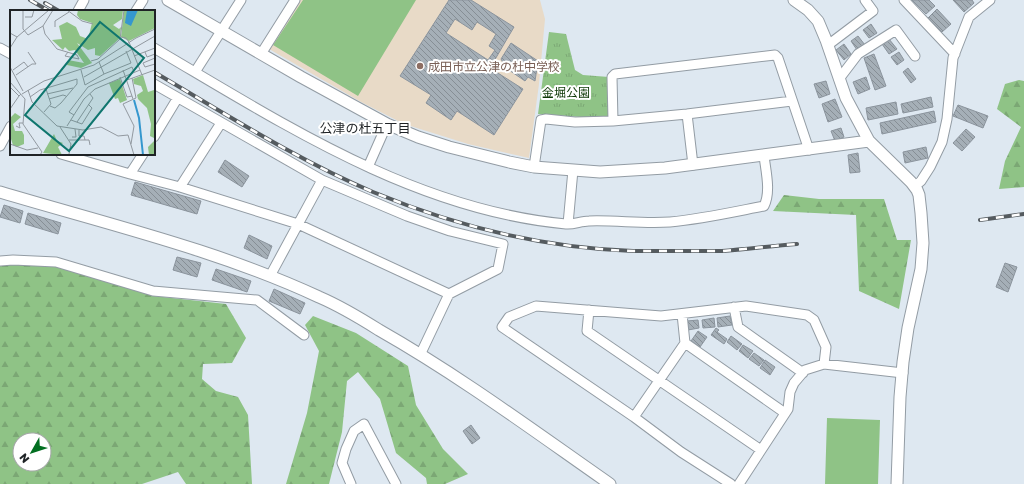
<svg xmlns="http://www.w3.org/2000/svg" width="1024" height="484" font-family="'Golos Text','Noto Sans JP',sans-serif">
<defs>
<pattern id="grass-tufts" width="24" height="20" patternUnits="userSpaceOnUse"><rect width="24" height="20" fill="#8fc386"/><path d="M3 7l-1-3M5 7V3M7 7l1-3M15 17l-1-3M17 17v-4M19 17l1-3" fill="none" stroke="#7ba774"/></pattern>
<pattern id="forest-firs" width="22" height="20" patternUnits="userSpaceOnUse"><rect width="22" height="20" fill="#8fc386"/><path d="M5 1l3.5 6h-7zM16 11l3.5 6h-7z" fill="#7ba774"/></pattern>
<pattern id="building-back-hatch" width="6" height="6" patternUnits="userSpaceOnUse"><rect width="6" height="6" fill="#a5afb7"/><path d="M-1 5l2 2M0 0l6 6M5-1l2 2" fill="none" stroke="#868e95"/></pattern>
</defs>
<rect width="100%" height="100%" fill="#dee8f1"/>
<!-- education -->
<path fill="#e8dac7" d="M300 0H540L545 19 539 84 529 158 468 144 404 124 361 102 269 49Z"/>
<!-- grass -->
<path fill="url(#grass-tufts)" d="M549 32 566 34 575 70 583 75 609 77V119L538 114Z"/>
<!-- forest -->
<path fill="url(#forest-firs)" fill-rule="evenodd" d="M1019 80 1024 81V187L999 189 1005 161 1021 127 997 109 1005 84Z
M784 195 819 199H884L897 240H911L899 309 859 291 856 215 773 211Z
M13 264 51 265 119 284 154 296 226 304 246 338 232 363 203 364 202 379 216 391 238 397 248 415 252 484H186L178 472 142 484H0V266ZM20 440H44V464H20Z
M313 316 356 333 408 366 416 405 443 449 468 474 445 484H427L426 478 396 453 380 399 358 372 347 381 342 432 329 484H286L307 413 319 351 305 325Z"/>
<!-- pitch -->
<path fill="#8fc386" d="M303 0H416L358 96 273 45Z
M827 418 880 420 878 484H825Z"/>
<!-- building -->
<path fill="url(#building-back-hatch)" stroke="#8b949d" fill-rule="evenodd" d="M449 0H471L514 27 490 68 523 89 494 135 457 111 451 120 426 103 431 95 400 76ZM455 19 472 30 477 22 496 34 489 46 495 50 488 60 446 33Z
M912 0H929L935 6 926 14Z
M953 0H972L974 3 964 12Z
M937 9 951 24 942 32 928 18Z
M871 24 877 33 869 38 863 30Z
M858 36 865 45 857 50 851 41Z
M889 39 897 49 889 54 882 44Z
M511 43 538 61 535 81 528 77 525 81 506 68 501 59Z
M844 44 851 54 844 60 836 50Z
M899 52 904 60 897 65 891 57Z
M874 54 886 86 875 90 864 58Z
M908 68 916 79 911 83 903 72Z
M866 77 870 89 858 94 853 82Z
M826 81 830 94 819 98 814 84Z
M931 97 933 107 903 113 901 104Z
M835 99 842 117 828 122 822 104Z
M896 102 898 114 868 120 866 108Z
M958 105 988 116 983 128 953 116Z
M934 111 936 122 882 134 880 123Z
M841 128 844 137 835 141 831 131Z
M966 129 975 137 962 151 953 143Z
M926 147 928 158 905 163 903 152Z
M858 153 860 172 850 173 848 155Z
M225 160 249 176 242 187 218 172Z
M135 182 201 201 197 214 131 195Z
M4 205 23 211 20 223 0 217Z
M28 213 61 223 58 234 25 224Z
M249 235 272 246 267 259 244 248Z
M177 257 201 263 197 277 173 270Z
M1005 263 1017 267 1008 292 996 287Z
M216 269 251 281 247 292 212 280Z
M274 289 305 303 300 314 269 301Z
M730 316 732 325 718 327 717 318Z
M714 318 715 327 703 328 702 320Z
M698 320 699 328 688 330 687 321Z
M716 328 719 330 717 332 727 339 724 344 711 335Z
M698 331 707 337 700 347 691 341Z
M731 336 742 344 737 350 727 342Z
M743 345 753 351 748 358 739 351Z
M754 353 764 360 759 366 749 359Z
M765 360 775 367 770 375 760 368Z
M471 425 480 438 472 444 463 431Z"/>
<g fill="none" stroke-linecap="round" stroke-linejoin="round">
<!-- minor casing -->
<g stroke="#939ca4" stroke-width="11">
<path id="minor" d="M904 0 955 54
M78 11 84 0
M136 11 143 0
M828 45 873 11 865 0
M0 48 11 54
M154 48C282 123 414 210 566 224 573 225 581 221 589 221 616 220 643 224 670 222 702 219 733 212 764 206 771 192 766 172 764 156
M261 54 295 0
M195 72 241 0
M839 79 858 54 896 30 915 56
M154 84 322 180 407 216 450 231 503 244 498 269 449 294 421 353
M687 114 693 165
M613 121 612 77 615 74 775 55 778 58 809 150
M154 137 177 99
M0 146 11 126
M61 154 130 174 180 187 298 224 449 294
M368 167 387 124
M534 167 541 120 546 119 575 122 613 121 687 114 792 101
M130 174 143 154
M915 186 921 181 930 167 942 142 947 119 953 58 969 17 990 0
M180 187 221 123
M568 224 573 170
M0 261 13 260 56 262 153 291 257 300 304 335
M270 276 322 180
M734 307 738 327 803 373
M589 310 587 331 761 450
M682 314 685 343 785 413
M634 417 685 343
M351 484 342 463 346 449 354 431 364 424 396 484
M731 484 681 452 634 417 502 327 509 317 536 306 661 316 746 306 807 315 814 320 826 347 824 364
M739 484 788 409 790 392 794 383 805 370 824 364 903 373"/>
</g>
<!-- tertiary casing -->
<g stroke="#939ca4" stroke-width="13">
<path id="tertiary" d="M168 0 301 77 387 124 418 137 449 147 509 162 534 167 600 172 665 168 869 141
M794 0 808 10 818 21 826 40 846 98 869 141 911 182 917 190 919 195 921 213 923 243 921 269 908 328 903 362 900 397 897 484
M0 192C107 224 218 250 319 297 340 306 360 318 379 330 460 376 534 431 610 484"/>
</g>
<!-- minor -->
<use href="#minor" stroke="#fff" stroke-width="9"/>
<!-- tertiary -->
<use href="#tertiary" stroke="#fff" stroke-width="11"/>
<!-- rail casing -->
<g stroke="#555b5f" stroke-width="4">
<path id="rail" d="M30 0 49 11
M45 3 59 11
M154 72C226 114 297 160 373 192 455 226 544 248 633 251 648 251 662 251 677 251 692 251 707 251 722 251 747 249 772 246 797 244
M980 220 1024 214"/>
</g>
<!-- rail -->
<use href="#rail" stroke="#fff" stroke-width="2.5" stroke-dasharray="8" stroke-linecap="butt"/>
</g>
<!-- markers -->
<circle fill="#8d6e63" stroke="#fff" stroke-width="1.5" cx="420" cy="66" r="4"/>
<g text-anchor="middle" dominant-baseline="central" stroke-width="4" stroke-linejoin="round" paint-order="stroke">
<!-- education labels -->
<g font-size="12" fill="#785e54" stroke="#fff" text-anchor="start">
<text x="428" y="66">成田市立公津の杜中学校</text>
</g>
<!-- park labels -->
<g font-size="12" fill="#0d3805" stroke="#fff">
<text x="566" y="92">金堀公園</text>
</g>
<!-- neighbourhood labels -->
<g font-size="13" fill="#1f2326" stroke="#fff">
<text x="365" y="128">公津の杜五丁目</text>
</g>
</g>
<!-- overview -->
<g transform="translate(10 10)">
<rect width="145" height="145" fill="#dee8f1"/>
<path d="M114 0H145V18L119 31 111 27Z" fill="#8fc386"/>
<path d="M68 0H113L112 9 103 15 109 19 111 17 110 28 90 46 85 45V38L78 40 67 33 82 53 71 58 57 55 58 50 74 53 65 40 59 41 55 37 53 40 42 30 52 29 49 16 57 12 66 17 70 26 78 29 82 13 70 9 67 5ZM133 65 138 82 144 80 145 83 144 128 140 126 141 114 137 98 128 89 127 85 133 81 131 76 124 74 123 69ZM5 103 11 107 3 114 5 121H12L14 125V134L7 137 3 135 0 126V108ZM44 124 47 131 53 133 48 137 52 145 33 143ZM145 130V145H139L138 137Z" fill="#8fc386"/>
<path d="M110 69 117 90 110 93 108 88 105 89 99 73Z" fill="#8fc386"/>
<path d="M117 0H128L121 16 115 13Z" fill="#3597ce"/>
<path fill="none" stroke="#3597ce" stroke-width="2" d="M124 90 129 108 133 145"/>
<path fill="none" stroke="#9299a0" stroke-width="1" d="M13 0V19L18 25 33 16 43 0M57 0 72 11 83 14M15 7H22L24 0M33 16 35 24 47 39 67 45 69 49 55 46 58 42M45 17V11L59 2M0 23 7 27 39 0M111 27 116 28 119 32 132 65M0 38 7 27M135 42 137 47 145 44M124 46 145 38M145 48 133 53 135 57 145 54M81 51 88 49 110 29 114 0M89 52 94 64M0 57 13 81M3 60 14 52 18 57M71 60 75 75 94 64 121 53 116 41M113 60 123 89M6 65 22 54H26L18 42M74 67 145 26M110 67 117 87 122 86M117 70 145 60M0 72 15 89 13 114 32 142 30 145M0 77 9 86 11 84M18 80 22 92 47 116 73 120 91 117 108 126 118 125 124 145M12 84 34 71 84 55 126 28 145 19M37 84 63 78M20 87 30 80 67 69V74L51 93 45 98 40 96M39 89 53 85 56 86M0 99 9 86M34 102 41 94 36 79M64 105 59 102 78 77 122 57 124 62M61 110 72 114 82 98 78 94M67 112 83 88 80 84M6 116 10 118 9 113H13M57 116 74 89 85 79 130 60M50 117 61 134 59 144M69 120V126H74L75 130M62 127H66L65 119M59 130H79L80 135M0 134 17 140 28 138M121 134 124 116 113 94 126 88 122 68"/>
<path fill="#0f766e" fill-opacity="0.15" stroke="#0f766e" stroke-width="2" d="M90 12 134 48 59 141 15 105Z"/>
<rect width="145" height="145" fill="none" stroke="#1f2326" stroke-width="2"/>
</g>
<!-- north arrow -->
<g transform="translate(32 452) rotate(231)"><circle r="19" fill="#ffffff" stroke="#a5a7a8"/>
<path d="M0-3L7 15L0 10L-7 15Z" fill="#026f21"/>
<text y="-6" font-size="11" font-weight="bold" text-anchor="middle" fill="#1f2326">N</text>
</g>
</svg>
